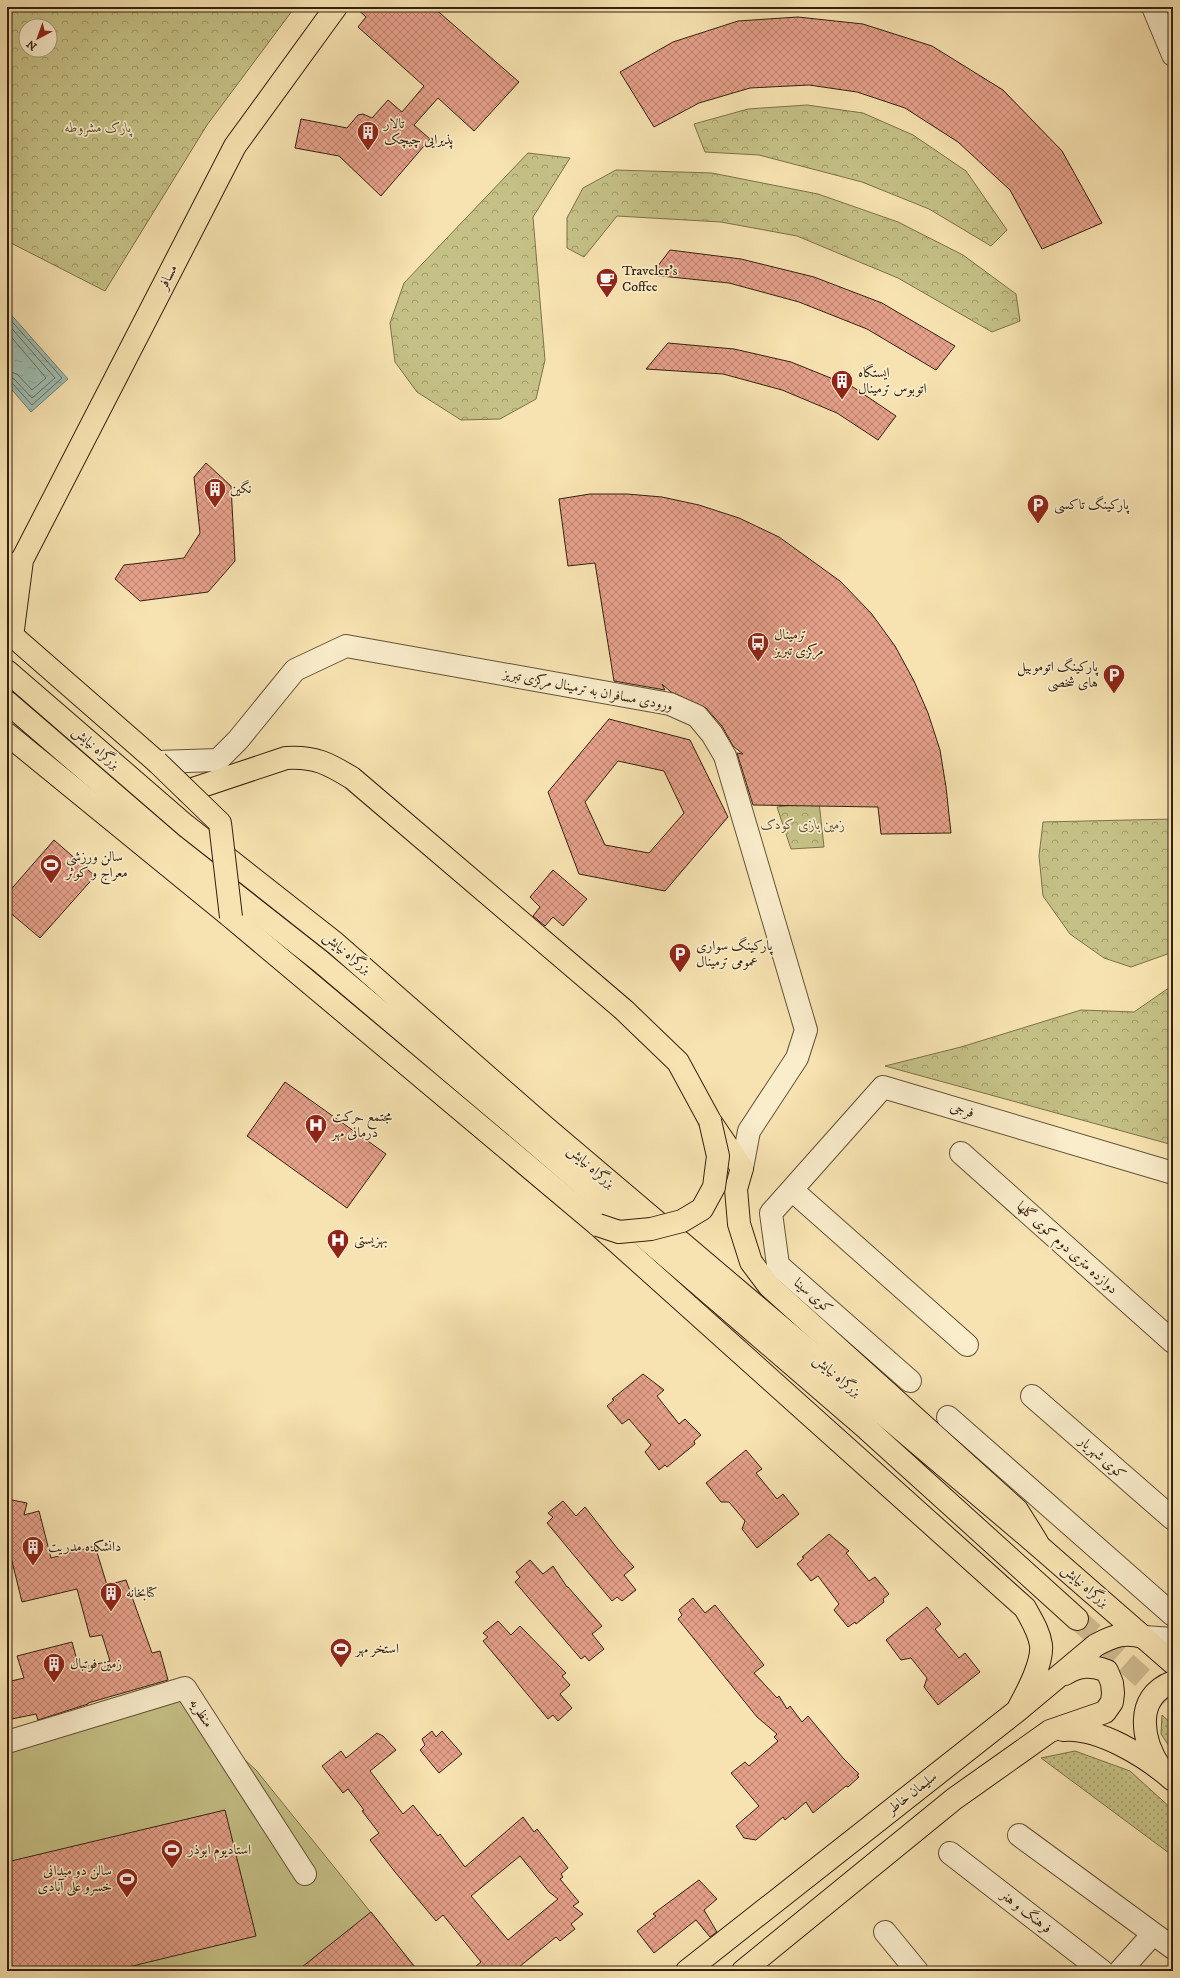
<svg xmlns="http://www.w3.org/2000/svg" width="1180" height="1978" font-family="'IM FELL DW Pica',Amiri,serif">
<defs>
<pattern id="grass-dots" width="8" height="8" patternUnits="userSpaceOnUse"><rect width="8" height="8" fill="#c5c186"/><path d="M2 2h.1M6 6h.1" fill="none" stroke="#a19c6c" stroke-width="1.8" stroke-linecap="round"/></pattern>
<pattern id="park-crowns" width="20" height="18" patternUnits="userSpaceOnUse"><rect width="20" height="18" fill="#c5c186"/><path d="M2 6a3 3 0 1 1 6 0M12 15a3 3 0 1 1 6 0" fill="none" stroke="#a19c6c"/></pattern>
<pattern id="water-ripples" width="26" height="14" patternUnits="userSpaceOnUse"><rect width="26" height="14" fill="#9ebdb2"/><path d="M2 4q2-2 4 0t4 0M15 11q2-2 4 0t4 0" fill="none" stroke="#89a298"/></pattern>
<pattern id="building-cross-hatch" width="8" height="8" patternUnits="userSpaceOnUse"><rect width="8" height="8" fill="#e5a08a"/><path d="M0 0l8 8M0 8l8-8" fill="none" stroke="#ba826f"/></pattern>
</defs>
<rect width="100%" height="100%" fill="#f7e3b1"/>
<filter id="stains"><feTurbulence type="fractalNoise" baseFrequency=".005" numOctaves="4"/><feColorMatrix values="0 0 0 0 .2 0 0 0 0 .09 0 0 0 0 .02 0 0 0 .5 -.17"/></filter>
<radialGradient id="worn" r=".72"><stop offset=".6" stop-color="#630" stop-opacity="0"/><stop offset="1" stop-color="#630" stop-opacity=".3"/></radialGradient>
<!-- grass -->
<path fill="url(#grass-dots)" stroke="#7c714a" d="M1162 1715 1173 1725V1752L1161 1734Z
M1075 1751 1130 1771 1173 1810V1856L1041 1758Z"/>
<!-- park -->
<path fill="url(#park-crowns)" stroke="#7c714a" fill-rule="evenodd" d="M7 7H295L207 125 105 291 7 241ZM26 26H50V50H26Z
M807 105 863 113 913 135 966 171 1007 230 991 246 929 209 862 182 759 155 705 152 694 124 748 109Z
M528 153 570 158 533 217 545 360 536 399 500 419 461 420 417 392 395 362 390 323 404 283Z
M616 170 712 173 818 194 898 222 963 255 1016 294 1020 321 992 332 898 278 797 236 721 222 617 216 584 257 567 248V218L583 188Z
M819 802 824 847 791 849 777 807Z
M1173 819V952L1131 967 1104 958 1070 934 1043 896 1039 856 1043 822Z
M1173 985V1145L885 1066 961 1047 1081 1010 1134 1012Z"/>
<!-- garden -->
<path fill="#c5c186" stroke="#7c714a" d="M174 1695 256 1770 418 1971H7V1743Z"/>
<!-- water -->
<path fill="url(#water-ripples)" stroke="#747f71" d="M7 310 68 379 31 412 7 384Z"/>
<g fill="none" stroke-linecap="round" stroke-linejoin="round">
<!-- shore -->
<path stroke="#696f60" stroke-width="1" d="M7 316 62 378 32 405 12 383 7 382
M7 323 55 378 32 398 14 379 7 377
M7 332 46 378 32 390 17 374 7 371"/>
</g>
<!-- building -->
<path fill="url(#building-cross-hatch)" stroke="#34210f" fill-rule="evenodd" d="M355 7H433L519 82 474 131 438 98 414 125 430 139 381 196 339 156 295 148 301 119 347 128 358 115 363 114 372 118 388 100 402 112 424 86 358 27 366 17Z
M798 17 863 24 932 46 1003 90 1062 151 1102 223 1042 249 1010 190 958 142 905 108 857 92 809 85 750 88 699 103 654 127 620 72 673 42 738 21Z
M670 250 741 259 814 277 882 303 955 346 936 370 867 329 799 302 729 283 651 275Z
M668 343 734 349 791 362 853 387 896 416 878 440 837 413 782 390 723 374 646 369Z
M206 463 231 486 235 561 208 592 140 601 115 579 124 565 184 558 200 533 194 477Z
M590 494H627L662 497 699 505 739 518 779 537 840 581 871 613 895 646 914 681 928 713 940 750 946 787 951 833 881 834 878 807 753 805 737 753 743 754 733 746 722 726 706 708 671 692 662 684 665 690 614 681 595 563 568 566 559 499Z
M609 719 690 740 728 817 665 891 579 874 548 792ZM618 761 664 771 684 813 649 853 605 845 585 802Z
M54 840 95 876 40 938 7 910V894Z
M553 870 587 899 563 926 553 917 545 926 533 916 540 907 530 897Z
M285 1082 386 1154 347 1208 247 1136Z
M643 1374 664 1390 657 1396 679 1424 685 1419 701 1435 694 1441 695 1444 667 1467 665 1465 659 1470 645 1452 651 1445 629 1419 622 1424 607 1406 614 1400 612 1399Z
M746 1450 762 1469 756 1473 777 1499 783 1494 799 1514 757 1548 742 1529 745 1521 729 1502H721L706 1483Z
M7 1499 27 1503 24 1515 39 1511 51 1558 95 1546 107 1585 126 1580 152 1653 160 1651 168 1680 88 1703V1704L38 1720 36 1714 7 1720V1682L24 1678 17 1656 72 1642 79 1668 110 1661 102 1635 90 1637 77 1589 22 1602 7 1541Z
M563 1501 576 1516 585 1507 617 1548 634 1567 624 1575 636 1590 622 1601 617 1597 612 1601 547 1523 553 1517 548 1513Z
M829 1534 849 1551 846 1553 869 1581 875 1577 889 1594 883 1599 884 1602 856 1624 855 1622 848 1627 834 1610 839 1604 818 1576 811 1581 797 1564 804 1558 802 1557Z
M530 1560 543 1574 553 1566 567 1587H568L602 1626 592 1634 604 1649 589 1661 585 1656 581 1659 515 1582 520 1577 516 1572Z
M693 1598 705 1613 715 1605 764 1665 754 1673 777 1698 779 1696 787 1709 790 1706 802 1722 808 1716 843 1758 859 1774 857 1775 859 1777 848 1787 846 1786 813 1813 806 1802 785 1820 783 1817 756 1840 744 1838 736 1826 759 1806 731 1773 745 1762 749 1766 778 1741 774 1737 777 1734 757 1717 678 1619 682 1615 679 1610Z
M927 1607 941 1624 935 1629 959 1658 965 1653 980 1672 938 1705 924 1687 927 1678 911 1658 901 1660 886 1640Z
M498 1621 511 1635 520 1626 566 1673 562 1676 570 1685 560 1694 572 1708 558 1721 553 1715 548 1719 483 1641 488 1637 483 1633Z
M432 1731 436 1737 442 1731 462 1754 439 1773 420 1750 425 1745 422 1739Z
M377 1733 383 1736 396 1750 370 1771 403 1814 413 1805 438 1836 440 1834 465 1867 523 1817 534 1832 537 1829 568 1868 561 1874 563 1877 560 1879 579 1902 573 1906 583 1914 571 1924 575 1929 560 1941 556 1937 514 1971H470L481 1962 443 1915 436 1921 395 1872 370 1840 379 1833 362 1811 364 1810 348 1789 343 1793 322 1766 341 1751 346 1758ZM520 1856 549 1892 558 1899 508 1940 471 1896Z
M225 1810 256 1936 112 1971H7V1862Z
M699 1880 717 1899 704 1910 717 1932 710 1937 696 1920 654 1953 637 1931 656 1916 653 1914Z
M371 1912 418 1971H297Z"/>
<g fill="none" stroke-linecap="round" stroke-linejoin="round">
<!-- major-tunnel -->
<path stroke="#d0bc91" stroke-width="22" stroke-dasharray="22 11" stroke-linecap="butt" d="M1077 1619 1173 1705"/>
<!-- minor casing -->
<g stroke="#655238" stroke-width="24">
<path id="minor" d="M1153 7 1173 55
M157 762 218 760 238 740 295 670 346 646 670 704 697 716 712 734 725 756 806 1030 797 1058 749 1131 742 1168
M961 1153 1173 1342
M792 1190 967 1345
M910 1381 778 1265 771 1213 883 1087 1173 1173
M1032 1396 1173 1519
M948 1417 1173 1615
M1144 1637 1173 1639
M7 1742 185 1688 305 1874
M1019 1835 1173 1948
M950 1853 1102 1971
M885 1932 917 1971
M1120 1971 1153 1934"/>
</g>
<!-- major casing -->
<g stroke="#34210f" stroke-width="24">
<path id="major" d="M22 560 235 146 336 7
M7 570 22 560 12 637
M7 631 157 762
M7 734 231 917 598 1225 1025 1608C1031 1619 1039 1631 1041 1645 1043 1664 1026 1694 1017 1711
M187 791 286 758C315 756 329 764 352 778L624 1010 678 1062 710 1121 742 1168 736 1189 739 1224 751 1262 769 1286 1017 1510 1037 1542
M1063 1730C1099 1727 1147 1757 1173 1780
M1161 1769C1142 1741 1133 1697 1173 1682
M687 1971 1017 1711 1096 1645C1115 1635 1124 1632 1144 1637
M743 1971 954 1799 1050 1731 1105 1712 1112 1702 1113 1693 1112 1683 1107 1671C1091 1665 1080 1665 1065 1674"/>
</g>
<!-- highway casing -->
<g stroke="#34210f" stroke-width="24">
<path id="highway" d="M7 671 185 825 335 943 545 1127 1040 1547 1173 1663
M7 702 174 846 320 961 534 1142 867 1429 1077 1619"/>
</g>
<!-- minor -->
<use href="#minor" stroke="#faedcc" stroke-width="22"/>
<!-- major -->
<use href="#major" stroke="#f7e3b1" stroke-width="22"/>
<!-- highway -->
<use href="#highway" stroke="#f7e3b1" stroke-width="22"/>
<!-- major-bridge casing -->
<g stroke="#34210f" stroke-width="24" stroke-linecap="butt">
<path id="major-bridge" d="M157 762 220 823 231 917
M598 1225 619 1232 651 1229 682 1221 702 1209 714 1187 718 1156 710 1121"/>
</g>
<!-- major-bridge -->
<use href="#major-bridge" stroke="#f7e3b1" stroke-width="22"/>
</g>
<!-- icons -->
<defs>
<g id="building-pin" transform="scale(1.15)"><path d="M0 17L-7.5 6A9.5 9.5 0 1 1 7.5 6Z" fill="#8f2418" stroke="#faedcc"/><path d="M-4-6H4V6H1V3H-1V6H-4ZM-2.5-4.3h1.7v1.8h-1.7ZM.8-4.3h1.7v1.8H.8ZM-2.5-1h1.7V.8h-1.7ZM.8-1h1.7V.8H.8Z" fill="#fff"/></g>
<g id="cafe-pin" transform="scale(1.15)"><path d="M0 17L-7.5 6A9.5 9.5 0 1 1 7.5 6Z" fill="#8f2418" stroke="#faedcc"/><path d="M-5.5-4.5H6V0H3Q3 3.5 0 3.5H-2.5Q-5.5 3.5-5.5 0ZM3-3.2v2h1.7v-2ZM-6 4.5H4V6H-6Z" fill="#fff"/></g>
<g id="parking-pin" transform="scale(1.15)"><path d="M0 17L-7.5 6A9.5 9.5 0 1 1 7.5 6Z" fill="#8f2418" stroke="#faedcc"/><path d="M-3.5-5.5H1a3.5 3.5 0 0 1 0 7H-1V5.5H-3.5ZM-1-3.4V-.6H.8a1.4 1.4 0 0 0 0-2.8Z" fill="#fff"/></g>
<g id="bus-pin" transform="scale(1.15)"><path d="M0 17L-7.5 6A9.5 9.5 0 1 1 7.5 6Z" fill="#8f2418" stroke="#faedcc"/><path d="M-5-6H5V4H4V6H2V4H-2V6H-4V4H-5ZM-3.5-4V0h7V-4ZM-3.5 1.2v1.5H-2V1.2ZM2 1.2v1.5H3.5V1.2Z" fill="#fff"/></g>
<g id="stadium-pin" transform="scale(1.15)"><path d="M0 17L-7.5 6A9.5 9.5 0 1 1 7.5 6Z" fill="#8f2418" stroke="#faedcc"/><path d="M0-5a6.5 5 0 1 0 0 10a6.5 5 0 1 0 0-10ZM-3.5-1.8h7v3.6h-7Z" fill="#fff"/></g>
<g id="hospital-pin" transform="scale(1.15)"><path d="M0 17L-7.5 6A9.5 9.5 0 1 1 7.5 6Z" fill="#8f2418" stroke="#faedcc"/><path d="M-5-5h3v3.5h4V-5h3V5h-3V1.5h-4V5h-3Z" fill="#fff"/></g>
</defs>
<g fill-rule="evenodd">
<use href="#building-pin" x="368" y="132"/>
<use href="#cafe-pin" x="607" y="279"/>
<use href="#building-pin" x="842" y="381"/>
<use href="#building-pin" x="215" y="489"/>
<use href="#parking-pin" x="1038" y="505"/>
<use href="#bus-pin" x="758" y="643"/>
<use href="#parking-pin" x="1114" y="675"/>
<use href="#stadium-pin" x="51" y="865"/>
<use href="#parking-pin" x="680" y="954"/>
<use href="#hospital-pin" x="316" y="1125"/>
<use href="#hospital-pin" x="338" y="1240"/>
<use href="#building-pin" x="33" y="1547"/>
<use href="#building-pin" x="111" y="1593"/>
<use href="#stadium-pin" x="341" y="1649"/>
<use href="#building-pin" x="54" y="1664"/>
<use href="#stadium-pin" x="172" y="1850"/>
<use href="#stadium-pin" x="127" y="1879"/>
</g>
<g text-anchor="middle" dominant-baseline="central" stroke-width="3.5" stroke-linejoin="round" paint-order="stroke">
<!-- poi labels -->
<g font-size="14" fill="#34210f" stroke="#faedcc" text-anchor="start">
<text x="384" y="124">تالار<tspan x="384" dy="16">پذیرایی چیچک</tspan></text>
<text x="622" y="271">Traveler's<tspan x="622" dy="16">Coffee</tspan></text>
<text x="858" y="373">ایستگاه<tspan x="858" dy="16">اتوبوس ترمینال</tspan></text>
<text x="230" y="489">نگین</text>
<text x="1054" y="505">پارکینگ تاکسی</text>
<text x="774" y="635">ترمینال<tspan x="774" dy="16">مرکزی تبریز</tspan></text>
<text x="1098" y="667" text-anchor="end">پارکینگ اتوموبیل<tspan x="1098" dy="16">های شخصی</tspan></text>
<text x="66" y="857">سالن ورزشی<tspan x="66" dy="16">معراج و کوثر</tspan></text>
<text x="696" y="946">پارکینگ سواری<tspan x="696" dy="16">عمومی ترمینال</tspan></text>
<text x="332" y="1117">مجتمع حرکت<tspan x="332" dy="16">درمانی مهر</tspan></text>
<text x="354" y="1240">بهزیستی</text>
<text x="48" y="1547">دانشکده مدریت</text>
<text x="126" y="1593">کتابخانه</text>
<text x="356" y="1649">استخر مهر</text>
<text x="70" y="1664">زمین فوتبال</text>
<text x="188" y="1850">استادیوم ابوذر</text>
<text x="112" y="1871" text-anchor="end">سالن دو میدانی<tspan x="112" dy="16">خسرو علی آبادی</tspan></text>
</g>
<!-- park labels -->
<g font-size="14" font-style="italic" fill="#605133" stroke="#faedcc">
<text x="98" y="128">پارک مشروطه</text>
<text x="803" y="825">زمین بازی کودک</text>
</g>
<!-- street labels -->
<g font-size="14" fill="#34210f" stroke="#faedcc">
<text transform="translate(168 277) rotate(-63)">مسافر</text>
<text transform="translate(588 690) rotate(11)">ورودی مسافران به ترمینال مرکزی تبریز</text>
<text transform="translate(96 748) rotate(41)">بزرگراه نیایش</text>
<text transform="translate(347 953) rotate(40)">بزرگراه نیایش</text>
<text transform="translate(962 1110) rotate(17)">فرجی</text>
<text transform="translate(591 1167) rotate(41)">بزرگراه نیایش</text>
<text transform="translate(1067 1248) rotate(42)">دوازده متری دوم کوی گلها</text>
<text transform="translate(813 1296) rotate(41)">کوی سینا</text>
<text transform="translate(837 1376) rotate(40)">بزرگراه نیایش</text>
<text transform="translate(1102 1458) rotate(41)">کوی شهریار</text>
<text transform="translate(1085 1586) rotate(41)">بزرگراه نیایش</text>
<text transform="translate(201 1713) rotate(57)">منظریه</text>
<text transform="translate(912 1793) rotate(-38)">سلیمان خاطر</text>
<text transform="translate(1026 1912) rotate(38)">فرهنگ و هنر</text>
</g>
</g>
<!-- margin -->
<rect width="1180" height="1978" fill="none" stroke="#f7e3b1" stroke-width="24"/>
<rect x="8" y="8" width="1164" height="1962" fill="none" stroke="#34210f" stroke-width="2"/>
<rect x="12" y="12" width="1156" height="1954" fill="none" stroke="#34210f"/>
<!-- north arrow -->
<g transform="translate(38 38) rotate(221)"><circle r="19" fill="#faedcc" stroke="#ab9b80"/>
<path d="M0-3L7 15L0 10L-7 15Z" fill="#8f2418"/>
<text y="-6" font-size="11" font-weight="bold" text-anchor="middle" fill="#34210f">N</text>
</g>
<rect width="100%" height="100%" filter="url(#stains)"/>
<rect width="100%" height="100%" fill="url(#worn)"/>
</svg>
